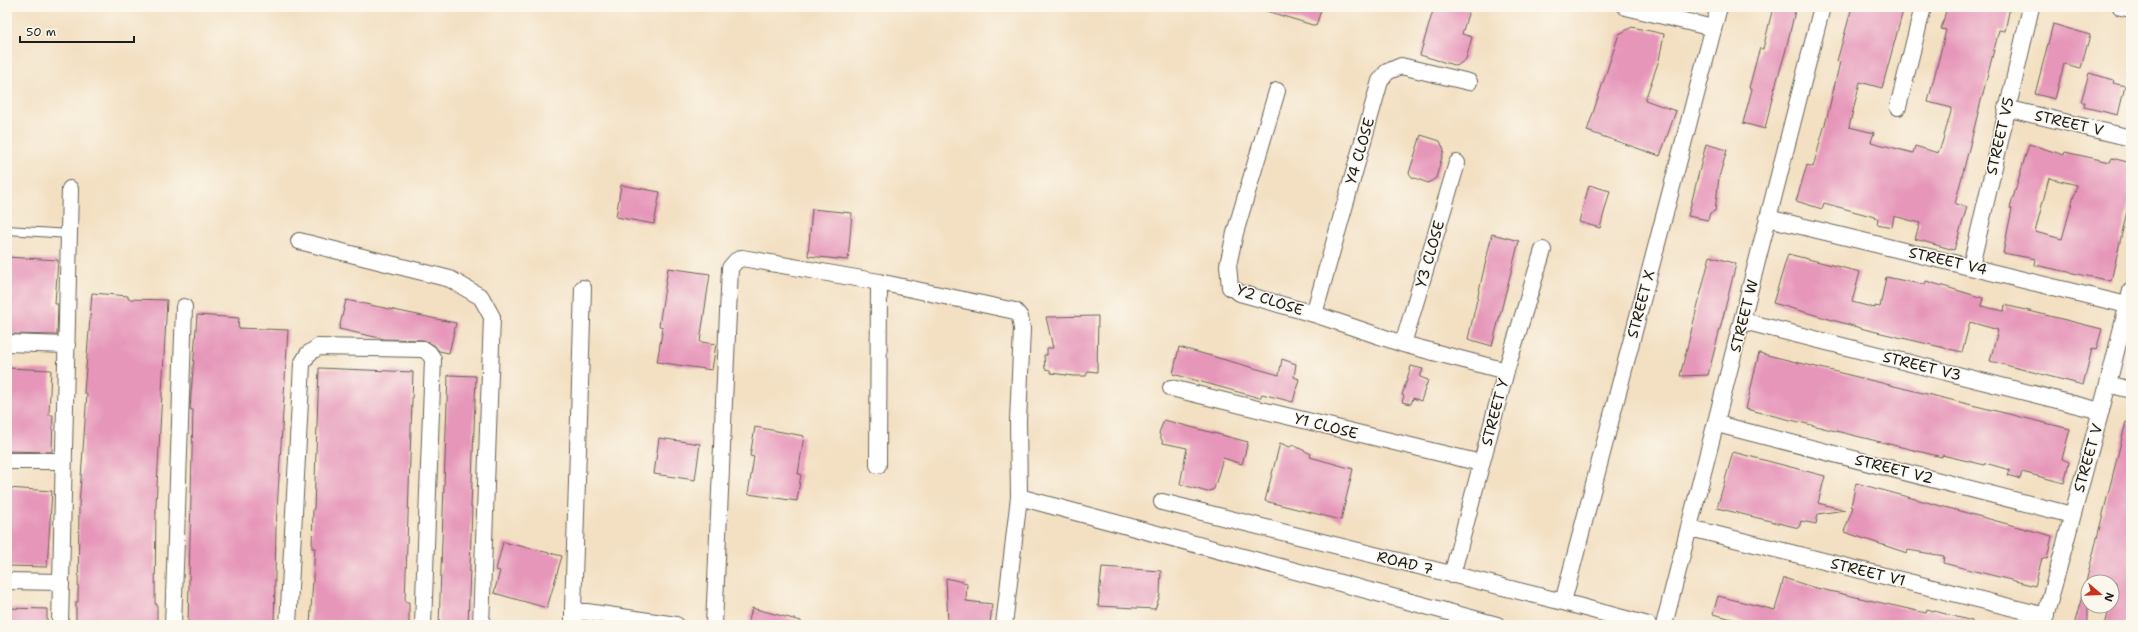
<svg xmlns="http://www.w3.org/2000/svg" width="2138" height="632" font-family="'Shantell Sans',sans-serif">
<rect width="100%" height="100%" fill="#fbf7ec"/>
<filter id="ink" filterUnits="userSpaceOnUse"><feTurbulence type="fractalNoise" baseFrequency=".025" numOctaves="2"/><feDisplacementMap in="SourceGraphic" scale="8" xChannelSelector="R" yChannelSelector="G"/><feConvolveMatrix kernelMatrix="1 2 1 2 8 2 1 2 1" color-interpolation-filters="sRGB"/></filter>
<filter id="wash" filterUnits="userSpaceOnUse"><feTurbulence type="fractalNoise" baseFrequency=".012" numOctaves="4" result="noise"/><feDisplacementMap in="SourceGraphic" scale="16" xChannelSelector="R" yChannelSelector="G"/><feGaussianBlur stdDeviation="0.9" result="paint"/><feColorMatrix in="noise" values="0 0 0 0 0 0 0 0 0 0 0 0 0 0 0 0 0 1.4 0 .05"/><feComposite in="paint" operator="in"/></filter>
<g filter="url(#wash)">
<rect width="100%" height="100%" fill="#f3e0c3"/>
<g id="blocks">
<!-- building -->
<path fill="#e696b9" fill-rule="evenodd" d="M1263 7H1322L1316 26 1263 10Z
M1434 7H1470L1462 34 1472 37 1466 59 1457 66 1420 55Z
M1773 7H1796L1785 53 1773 94 1765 129 1743 123 1752 89 1749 88 1757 58 1760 48 1763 49Z
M1852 7H1904L1882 88 1860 82 1849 127 1874 133 1871 142 1913 153 1915 146 1938 153 1942 143 1952 108 1928 102 1946 30 1941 29 1947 7H2010L2005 31 1999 30 1955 204 1967 207 1954 250 1915 239 1920 223 1894 216 1892 227 1877 224 1878 218 1824 203 1822 209 1796 201 1807 165 1813 167 1827 117 1840 62 1837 61Z
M2053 24 2090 35 2081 68 2064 64 2055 99 2035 94Z
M1632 27 1664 34 1659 60 1645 100 1676 111 1660 156 1587 131 1619 34Z
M2089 73 2114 80 2113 83 2125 86 2118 115 2084 107 2085 102H2081Z
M1421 135 1440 141 1444 150 1436 178 1428 183 1412 177 1409 173Z
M1706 144 1727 150 1719 177 1715 211 1710 213 1708 220 1688 216Z
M2029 144 2064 155 2065 152 2110 162 2112 158 2131 163V194L2111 281 2035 265 2036 259 2003 253 2012 209 2010 208ZM2049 178 2077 185 2062 239 2035 232Z
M621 185 660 192 654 224 616 217Z
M1589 185 1610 191 1600 228 1579 222Z
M812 209 852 213 848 260 808 256Z
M1492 234 1519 241 1492 346 1468 339Z
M1788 254 1860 272 1852 302 1875 308V306L1880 307 1886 277 1925 285 1926 281 1983 298 1981 306 2004 311 2005 305 2102 329 2096 350 2092 349 2083 385 1990 361 1998 330 1970 322 1962 352 1864 329 1773 303Z
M1710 256 1736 264 1724 313 1708 375 1680 376Z
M7 257 58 260 55 304H58L57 335 7 334Z
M668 268 710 274 700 342 716 344 712 370 657 362 663 327 659 326Z
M92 293 128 296V299L167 300 156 504 155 604H157V625H76V602H78L79 506 87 393H84Z
M346 300 456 323 449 353 439 351 434 345 424 340 384 339 339 329Z
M197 315 239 318 238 328 288 330 276 527 274 625H188L193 410 190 409Z
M1098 316 1097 372 1088 371 1086 376H1073L1051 373 1050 370 1045 369 1044 355H1047V348H1053L1046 317Z
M1179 347 1279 375 1282 359 1296 364 1294 377 1299 379 1293 402 1262 394 1260 398 1173 374Z
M1759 353 2070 429 2062 459 2069 462 2064 483 2022 472 2020 479 2008 475 2010 470 1985 463V465L1942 455V457L1746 409Z
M1411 366 1423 369 1420 377 1428 380 1421 401 1413 398 1411 404 1402 402 1404 396 1402 395Z
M7 368 51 370 49 415H53L52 452 7 451Z
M319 368 413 372 405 602H409V625H310L315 548H312L313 509H314Z
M448 375 476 376 471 507H472L468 625H439Z
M1164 420 1248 442 1242 464 1223 458 1214 489 1207 492 1180 484 1187 448 1163 443 1159 433Z
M2126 422 2131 423V625H2105L2110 606H2112L2116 582H2086Z
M755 427 804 436 798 474H801L797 501 748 494 754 457 750 456Z
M659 438 700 444 695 480 654 474Z
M1280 443 1290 447 1293 445 1311 454 1310 457 1353 469 1341 520 1265 501Z
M1733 452 1825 476 1818 503 1845 510 1818 514 1816 524 1801 521 1799 528 1717 508Z
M1856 483 2052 536 2047 559 2042 558 2035 586 1943 563 1944 556 1908 550 1907 553 1844 532 1853 507 1851 506Z
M7 488 52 491 47 567 7 566Z
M503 542 562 556 547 608 494 593 500 571 496 570Z
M1102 567 1161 571 1160 595 1155 609 1098 606Z
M946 578 967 583 966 601 992 604 990 625H948Z
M1784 578 1812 587 1926 613 1927 609 1972 621V625H1755L1713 614 1718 596 1775 610Z
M2084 589H2088V625H2074Z
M7 608 47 609V625H7Z
M752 608 801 621V625H748Z"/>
</g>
</g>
<g filter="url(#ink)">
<use href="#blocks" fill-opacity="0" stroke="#676156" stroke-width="1"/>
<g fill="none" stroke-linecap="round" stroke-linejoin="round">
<!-- lane casing -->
<g stroke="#676156" stroke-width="10">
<path id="lane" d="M7 230 69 234"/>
</g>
<!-- street casing -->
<g stroke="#676156" stroke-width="18">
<path id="street" d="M1626 7 1713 28
M2121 7 2131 9
M1277 91 1235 233 1228 265 1230 287 1240 293 1314 314 1403 344 1506 371
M1898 107 1923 7
M2006 108 2131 138
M1768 218 2127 305
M299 241 450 279 481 297 492 317 481 625
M1971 266 2031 7
M1314 314 1380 81 1387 72 1401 66 1469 82
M1743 321 2101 411
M7 343 67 345
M1403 344 1457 163
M2108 384 2131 390
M1171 388 1481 463
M1717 424 2072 515
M7 461H64
M878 465 879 282
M1162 502 1563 602 1648 625
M1690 528 2046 616
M1452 575 1506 371 1543 250
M7 581 61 582
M1563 602 1719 7
M573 610 583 288
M60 625 70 189
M173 625 184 307
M288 625 302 364 308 354 318 347 423 349 429 353 433 359 423 625
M573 625V610L676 625
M714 625 730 268 736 261 742 258 879 282 1015 311 1020 317 1022 329 1018 421 1019 497
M1004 625 1019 497 1497 625
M1664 625 1822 7
M2043 625 2108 384 2131 291"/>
</g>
<!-- lane -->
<use href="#lane" stroke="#fff" stroke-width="8"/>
<!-- street -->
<use href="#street" stroke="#fff" stroke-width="16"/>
</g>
</g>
<g text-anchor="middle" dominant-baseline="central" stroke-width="3" stroke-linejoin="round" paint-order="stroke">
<!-- street labels -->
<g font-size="15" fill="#1c1c1c" stroke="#fbf7ec">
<text transform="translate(2069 123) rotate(13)">STREET V</text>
<text transform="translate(2000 136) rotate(-77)">STREET V5</text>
<text transform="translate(1360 151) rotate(-74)">Y4 CLOSE</text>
<text transform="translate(1430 254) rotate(-74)">Y3 CLOSE</text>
<text transform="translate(1948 261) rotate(13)">STREET V4</text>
<text transform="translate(1270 300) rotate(18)">Y2 CLOSE</text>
<text transform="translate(1641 304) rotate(-75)">STREET X</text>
<text transform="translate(1744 316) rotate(-76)">STREET W</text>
<text transform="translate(1922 366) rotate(14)">STREET V3</text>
<text transform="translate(1495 412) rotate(-75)">STREET Y</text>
<text transform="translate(1326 426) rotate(14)">Y1 CLOSE</text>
<text transform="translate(2088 458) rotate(-74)">STREET V</text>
<text transform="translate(1894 469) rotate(14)">STREET V2</text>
<text transform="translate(1405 563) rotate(14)">ROAD 7</text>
<text transform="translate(1868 572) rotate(14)">STREET V1</text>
</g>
</g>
<!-- margin -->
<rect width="2138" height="632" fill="none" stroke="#fbf7ec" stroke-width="24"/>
<!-- north arrow -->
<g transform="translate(2100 594) rotate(109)"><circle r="19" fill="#fbf7ec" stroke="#a29f99"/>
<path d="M0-3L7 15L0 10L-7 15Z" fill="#c8321e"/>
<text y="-6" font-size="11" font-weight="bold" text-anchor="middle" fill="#1c1c1c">N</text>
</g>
<!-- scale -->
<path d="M20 36v6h114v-6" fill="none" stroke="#1c1c1c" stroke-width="2"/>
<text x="26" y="36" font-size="12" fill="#1c1c1c" stroke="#fbf7ec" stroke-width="3" paint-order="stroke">50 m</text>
</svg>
